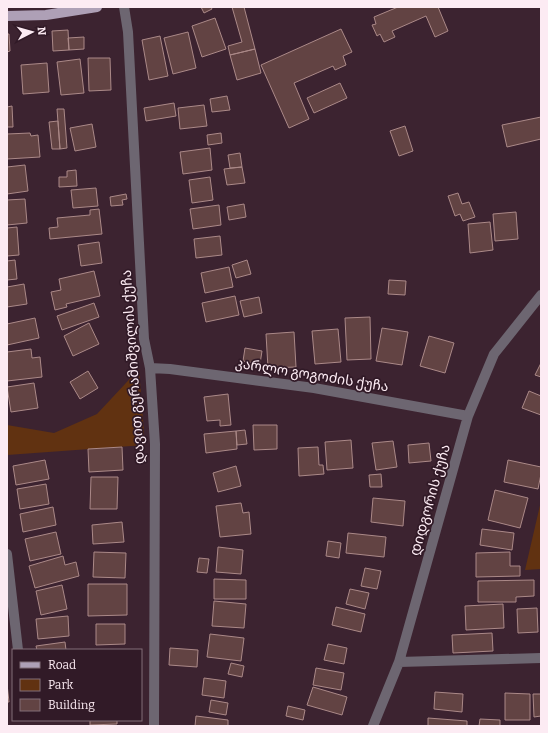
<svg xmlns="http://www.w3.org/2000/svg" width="548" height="733" font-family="Bitter,'Noto Sans Georgian',serif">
<rect width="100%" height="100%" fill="#3c2330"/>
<!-- green -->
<path fill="#613211" d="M139 369 145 445 7 455V425L54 433 97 414Z
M541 501V569L525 570Z"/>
<!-- building -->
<path fill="#624343" stroke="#ab8988" d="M201 7H211L212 9 204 13Z
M232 7H244L255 49 230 55 228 46 242 42Z
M398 7H438L448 31 435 37 426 16 392 31 395 37 384 42 380 34 377 36 372 25 376 24 374 17Z
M215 18 226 49 202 57 192 26Z
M341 29 352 52 343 56 346 65 335 70 333 66 294 83 309 119 289 128 261 65Z
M68 30 69 50 53 51 52 31Z
M188 32 196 68 173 74 164 38Z
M7 34H9L10 51 7 52Z
M160 36 168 76 149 80 142 40Z
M84 37V49L69 50 68 38Z
M255 49 261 73 237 80 230 55Z
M88 58H110L111 90 89 91Z
M80 59 84 93 61 95 57 62Z
M47 63 49 92 23 94 21 65Z
M340 83 347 98 314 113 307 98Z
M227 96 230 110 212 112 210 99Z
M174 103 176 116 146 121 144 108Z
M204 105 207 126 180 129 178 108Z
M12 106 13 127H7V107Z
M57 109H64L67 148 60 149Z
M541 117V139L507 147 502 125Z
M58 121 60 149H52L49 122Z
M92 124 96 147 75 151 70 128Z
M405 126 413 151 399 156 390 131Z
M30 133 31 136 38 135 40 157 7 159V134Z
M221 133 222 143 208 145 207 135Z
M210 148 212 170 183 174 180 152Z
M240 153 242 167 230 168 228 155Z
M25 165 28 191 7 194V167Z
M242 167 245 183 227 185 224 169Z
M76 170 77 186 59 187V177H67V171Z
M210 177 213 200 192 203 189 180Z
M96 188 98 206 73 208 71 190Z
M458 193 462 204 469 202 475 217 463 221 460 214 455 216 448 196Z
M126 194 127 199 122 200 123 205 111 206 110 197Z
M25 199 27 223 7 225V200Z
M244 204 246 217 229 220 227 207Z
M219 205 221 225 193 229 190 209Z
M99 209 102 234 50 239 49 228 58 227 57 218 90 215V210Z
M516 212 518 239 495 241 493 214Z
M490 222 493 250 470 253 468 224Z
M17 227 19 255 7 256V228Z
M220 236 222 255 196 258 194 239Z
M99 242 102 263 81 266 78 245Z
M15 260 17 279 7 280V261Z
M247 260 251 274 236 278 232 265Z
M229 267 233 287 205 293 201 273Z
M94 271 100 296 66 304 67 307 55 310 51 292 61 290 59 279Z
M389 280 406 281 405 295 388 294Z
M24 284 27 304 7 307V287Z
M235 296 239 315 206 322 202 303Z
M259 297 262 313 244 317 240 301Z
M94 303 99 317 62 330 57 316Z
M370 317 371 359 347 360 345 318Z
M35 318 39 338 7 345V324Z
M89 323 99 344 73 356 64 336Z
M382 328 408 332 402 365 376 361Z
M338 329 341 362 315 364 312 331Z
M294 332 296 367 268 368 266 334Z
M429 336 454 343 445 373 420 366Z
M245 348 262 351 260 364 243 361Z
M31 349 32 358 40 357 42 377 7 381V352Z
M541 363V377L535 375Z
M88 371 98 388 80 399 70 382Z
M34 383 38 408 11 412 7 387Z
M529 391 541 396V415L522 408Z
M228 394 231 425 220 426V420L207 421 204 397Z
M253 425H277V449L254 450Z
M245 430 247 444 237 445 236 431Z
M236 431 237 449 206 453 204 434Z
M351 440 353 468 327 470 325 442Z
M393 441 397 467 376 470 372 443Z
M429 443 431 461 409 463 408 445Z
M122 447 123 470 89 472 88 449Z
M318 447 319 465H323L324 474 299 476 298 448Z
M45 460 49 479 16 485 13 466Z
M508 460 541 467V474L538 489 504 482Z
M236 466 241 486 218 492 213 473Z
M381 474 382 487H370L369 475Z
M91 477H118L117 509H90Z
M46 484 49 504 20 509 17 489Z
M495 490 528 498 520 528 488 520Z
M373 498 405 501 403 526 371 522Z
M241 503 243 513 249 512 251 534 220 537 216 506Z
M53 507 56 525 23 532 20 514Z
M122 522 124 542 93 544 92 525Z
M482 529 514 533 512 550 480 545Z
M56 532 61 554 30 561 25 539Z
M348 533 386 537 384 557 346 553Z
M328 541 341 543 339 558 326 556Z
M218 547 243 550 241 574 216 572Z
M94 552 126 553 125 578 93 577Z
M510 552V566H520V576L476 577V553Z
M63 556 65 565 76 562 79 576 35 588 29 566Z
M199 558 209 559 207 573 197 572Z
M365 568 381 571 377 589 361 586Z
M214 579 246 580V599H214Z
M534 580V596L516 597V602H478V581Z
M88 584H127V615L88 616Z
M62 585 67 609 41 615 36 591Z
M350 589 369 593 365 609 346 604Z
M214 601 246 604 244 628 212 626Z
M503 604 504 628 466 630 465 606Z
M336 607 365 614 361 632 332 625Z
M537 608 538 632 518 633 517 609Z
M68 616 69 636 38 639 36 619Z
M96 624H125V644L96 645Z
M492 633 493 651 453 653 452 635Z
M210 634 244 638 241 661 207 657Z
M65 642 66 650H37L36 646Z
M328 644 347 648 344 664 324 660Z
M170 648 198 650 197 667 169 665Z
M231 663 244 666 242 677 228 674Z
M316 668 344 673 341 690 313 685Z
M204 678 226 681 224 698 202 695Z
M7 684 9 702H7Z
M313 687 347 697 342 715 307 705Z
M435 692 463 694 462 712 434 709Z
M505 693 530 694V720H505Z
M533 694H541V716L534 717Z
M211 700 228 703 226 715 209 712Z
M288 706 305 710 303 720 286 716Z
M196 716 228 720V726H195Z
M428 718 467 721V726H428Z
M480 719 500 720V726H479Z
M90 720H117V724L90 725Z"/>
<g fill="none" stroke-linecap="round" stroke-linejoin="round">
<!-- street -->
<path stroke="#6d6671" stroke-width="10" d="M124 7 128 32 144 339 150 368 155 444 154 726
M150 368 170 369 314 388 468 416
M7 554 18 650
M399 662 541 658
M373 726 399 662 468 416 494 354 541 295"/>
<!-- primary -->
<path stroke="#aea0b6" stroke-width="10" d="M7 16 46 15 97 7"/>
</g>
<g text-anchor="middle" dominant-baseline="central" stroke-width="3.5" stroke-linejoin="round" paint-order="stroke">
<!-- street labels -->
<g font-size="14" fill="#fcebf3" stroke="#311a27">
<text transform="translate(133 367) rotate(-94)">დავით გურამიშვილის ქუჩა</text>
<text transform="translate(312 375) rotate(9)">კარლო გოგოძის ქუჩა</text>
<text transform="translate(430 500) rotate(-74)">დიდგორის ქუჩა</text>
</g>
</g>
<!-- border -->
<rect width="548" height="733" fill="none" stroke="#fcebf3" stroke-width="16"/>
<!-- legend -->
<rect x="12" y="649" width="130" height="72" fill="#311a27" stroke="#826e79"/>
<rect x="20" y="662" width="20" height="6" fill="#aea0b6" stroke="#826e79"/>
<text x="48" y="669" font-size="12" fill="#fcebf3">Road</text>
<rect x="20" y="679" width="20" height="12" fill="#613211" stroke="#826e79"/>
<text x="48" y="689" font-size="12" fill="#fcebf3">Park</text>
<rect x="20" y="699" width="20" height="12" fill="#624343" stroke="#826e79"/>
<text x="48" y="709" font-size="12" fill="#fcebf3">Building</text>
<!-- north arrow -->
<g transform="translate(32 32) rotate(84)" stroke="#311a27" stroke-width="3" paint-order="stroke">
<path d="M0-3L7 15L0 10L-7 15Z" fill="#fcebf3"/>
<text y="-6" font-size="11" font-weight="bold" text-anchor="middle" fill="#fcebf3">N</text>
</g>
</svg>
